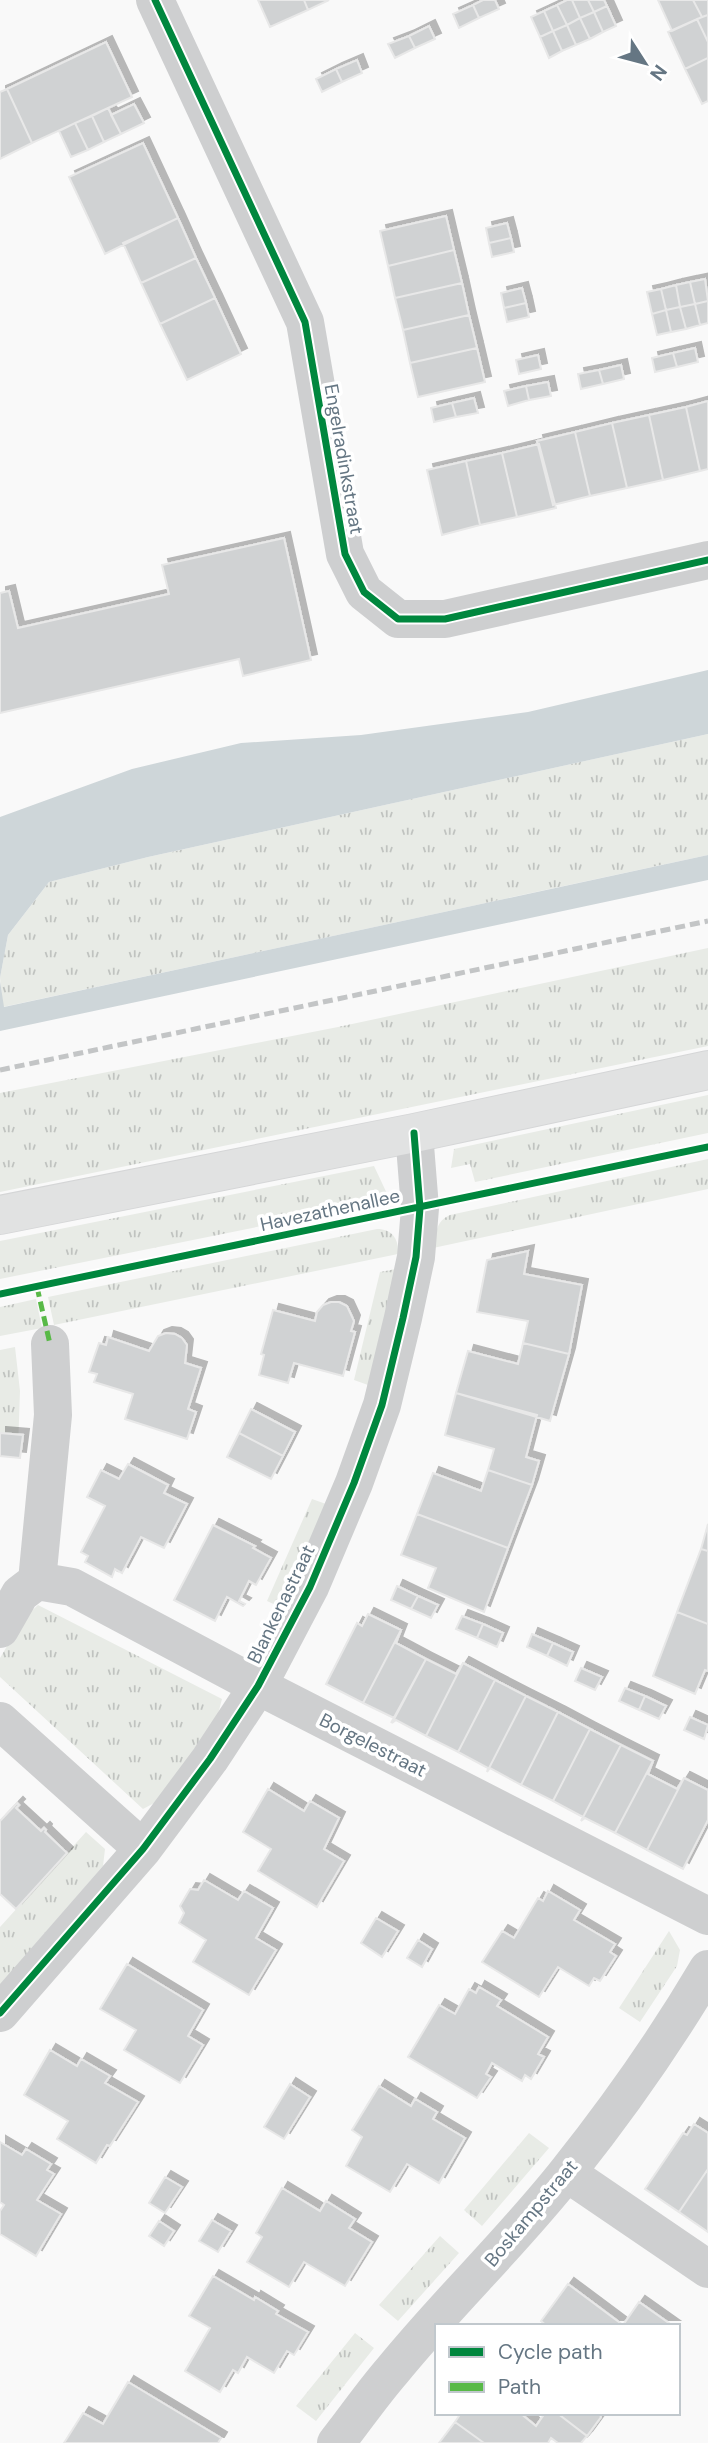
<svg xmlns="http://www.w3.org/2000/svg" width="708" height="2443" font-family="'DM Sans',sans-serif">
<defs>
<pattern id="grass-tufts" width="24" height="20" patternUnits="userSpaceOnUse" patternTransform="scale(1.75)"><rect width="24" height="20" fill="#e8ebe6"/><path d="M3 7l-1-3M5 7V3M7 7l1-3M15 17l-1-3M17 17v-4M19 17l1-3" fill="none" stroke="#c0c3c0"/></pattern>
<filter id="shadow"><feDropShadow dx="6" dy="-6" stdDeviation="0" flood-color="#0004"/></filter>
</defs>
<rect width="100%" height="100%" fill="#f9f9f9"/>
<!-- grass -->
<path fill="url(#grass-tufts)" d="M708 734V855L3 1007 0 978 8 935 49 882 148 857Z
M708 948V1046L0 1192V1093L338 1027Z
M708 1095V1133L475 1182 470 1164 451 1168 454 1149Z
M708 1159V1189L433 1248C436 1233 436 1221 450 1215Z
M374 1166 390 1200 0 1279V1241Z
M377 1229C393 1229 399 1240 398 1254L54 1325 48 1297Z
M396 1269 368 1385 354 1380 380 1272Z
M36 1299 42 1328 0 1336V1307Z
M15 1347 20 1391 18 1449 0 1445V1350Z
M312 1499 326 1504 280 1607 267 1601Z
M38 1605 222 1699 217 1718 158 1801 143 1809 0 1677V1658L23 1619Z
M86 1832 105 1849 103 1866 0 1985V1927Z
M669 1931 680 1950 677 1966 640 2022 619 2008Z
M529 2133 549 2148 482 2226 464 2210Z
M440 2236 459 2253 398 2321 379 2305Z
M355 2333 374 2348 316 2421 296 2406Z"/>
<!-- water -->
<path fill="#ced6d9" d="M708 670V734L148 857 49 882 8 935 0 978V817L132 769 241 743 361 735 528 712Z
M708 855V880L0 1031V981L4 1007Z"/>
<!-- building -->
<path fill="#d0d2d3" stroke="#e8e8e8" stroke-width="2" filter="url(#shadow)" d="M258 0H304L308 10 270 27Z
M304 0H329L308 10Z
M483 0H495L499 9 479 18 473 5Z
M567 0H572L580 18 567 25 557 5Z
M572 0H588L594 12 580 18Z
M588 0H604L607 6 594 12Z
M658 0H693L702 17 672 31Z
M693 0H708V15L702 17Z
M473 5 479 18 459 28 453 14Z
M557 5 567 25 553 31 544 11Z
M607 6 616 26 603 32 594 12Z
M544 11 553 31 540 37 531 17Z
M594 12 603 32 590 39 580 18Z
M708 15V42L697 19Z
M580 18 590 39 576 45 567 25Z
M697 19 708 42V58L685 69 668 32Z
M567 25 576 45 562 51 553 31Z
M429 26 435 39 415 48 409 36Z
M553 31 562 51 549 58 540 37Z
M409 36 415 48 395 58 388 44Z
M106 42 132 97 32 143 7 89Z
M708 58V101L702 104 685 69Z
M357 60 362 73 342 82 336 69Z
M336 69 342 82 322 92 316 79Z
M7 89 32 143 0 159V92Z
M134 104 144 123 121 134 111 115Z
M108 108 121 134 104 142 92 116Z
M92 116 104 142 88 150 75 123Z
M75 123 88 150 71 157 59 131Z
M143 143 178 218 105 254 69 177Z
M446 216 454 250 388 266 380 231Z
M178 218 196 258 141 283 123 243Z
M507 223 511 238 489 243 486 228Z
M511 238 514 252 492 257 489 243Z
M454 250 462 283 395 298 388 266Z
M196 258 215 298 160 324 141 283Z
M705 279 708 301 695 304 690 282Z
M690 282 695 304 680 307 676 285Z
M462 283 469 315 403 330 395 298Z
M676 285 680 307 666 310 661 289Z
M522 288 526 303 504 308 501 293Z
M661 289 666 310 652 314 647 292Z
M215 298 241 354 187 380 160 324Z
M708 301V323L700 325 695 304Z
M526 303 529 317 507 322 504 308Z
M695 304 700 325 686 329 680 307Z
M680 307 686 329 671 332 666 310Z
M666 310 671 332 657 335 652 314Z
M469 315 477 348 410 363 403 330Z
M477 348 485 382 418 397 410 363Z
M695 348 698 362 677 367 673 353Z
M673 353 677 367 655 372 652 358Z
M538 355 541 369 519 374 516 360Z
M621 365 624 379 603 384 599 370Z
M599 370 603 384 581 389 578 374Z
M548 382 551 396 529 400 526 386Z
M526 386 529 400 508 406 504 391Z
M474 398 478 413 456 417 452 403Z
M708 401V469L700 471 686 407Z
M452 403 456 417 434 422 431 408Z
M686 407 700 471 663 480 649 415Z
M649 415 663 480 627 488 612 423Z
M612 423 627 488 590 496 575 432Z
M575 432 590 496 553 505 537 441Z
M539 444 556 508 517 517 502 453Z
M502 453 517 517 480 525 466 461Z
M466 461 480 525 442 535 427 470Z
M284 538 311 660 243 676 239 659 0 713V593L9 591 18 628 169 594 162 565Z
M528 1251 524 1274 582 1285 569 1354 523 1343 528 1321 477 1312 487 1260Z
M331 1302H339L347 1306 354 1321 351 1331 355 1332 343 1376 294 1363 288 1383 259 1375 264 1355 261 1354 273 1310 315 1321 317 1312 323 1305Z
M166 1333 175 1334 182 1338 187 1345 185 1363 201 1368 188 1409 196 1412 187 1439 125 1419 133 1394 94 1382 97 1374 89 1372 99 1343 106 1345 108 1337 149 1351 158 1336Z
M523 1343 569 1354 550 1421 456 1393 468 1351 518 1364Z
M456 1393 537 1415 526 1457 539 1461 532 1485 488 1470 494 1449 445 1435Z
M251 1409 295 1432 283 1456 239 1433Z
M0 1433 23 1435 20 1458 0 1456Z
M239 1433 283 1456 271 1479 227 1457Z
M128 1464 168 1485 164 1493 187 1504 164 1548 141 1537 122 1573 115 1569 112 1577 85 1562 88 1556 81 1552 105 1506 87 1497 101 1470 119 1479Z
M488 1470 532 1485 508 1548 417 1514 433 1473 481 1491Z
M417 1514 508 1548 484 1612 428 1588 436 1568 401 1555Z
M708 1524V1551L701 1549Z
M213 1525 255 1546 253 1548 271 1558 256 1585 249 1581 239 1601 245 1604 243 1606 227 1597 215 1621 174 1600Z
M701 1549 708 1551V1624L677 1612Z
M397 1586 418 1596 411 1609 391 1600Z
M418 1596 438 1605 431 1618 411 1609Z
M677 1612 708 1624V1671L705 1670 695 1694 653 1676Z
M368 1614 401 1630 363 1703 326 1684 357 1623 362 1626Z
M462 1616 483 1624 477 1638 456 1629Z
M483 1624 503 1633 497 1647 477 1638Z
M401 1630 396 1643 426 1659 391 1723 394 1718 363 1703Z
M532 1634 553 1643 547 1656 527 1647Z
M553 1643 573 1652 567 1666 547 1656Z
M426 1659 456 1674 463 1663 426 1736 396 1720 392 1723Z
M463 1663 495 1680 458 1752 426 1736Z
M581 1668 602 1677 595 1690 575 1681Z
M495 1680 526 1696 487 1772 488 1768 458 1752Z
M625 1688 645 1696 639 1710 619 1701Z
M526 1696 558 1712 521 1785 490 1768 487 1772Z
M645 1696 666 1706 659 1719 639 1710Z
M558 1712 590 1729 553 1801 521 1785Z
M690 1717 708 1725 704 1739 684 1730Z
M590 1729 621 1745 581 1821 583 1817 553 1801Z
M621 1745 653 1761 615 1833 585 1818 581 1821Z
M653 1761 648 1774 677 1789 684 1778 647 1850 615 1833Z
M684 1778 708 1790V1820L683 1869 647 1850Z
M268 1789 304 1811 310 1801 339 1818 324 1849 344 1861 317 1907 258 1871 271 1849 243 1832Z
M17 1803 19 1805 16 1808 41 1831 44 1828 46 1830 45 1832 67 1853 16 1909 0 1894V1821Z
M204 1880 238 1900 244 1891 273 1908 256 1938 276 1950 249 1995 193 1962 206 1940 179 1923 184 1913 180 1906 190 1889 198 1890Z
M548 1891 580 1910 574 1920 615 1944 610 1952 616 1956 600 1981 594 1978 589 1986 558 1967 539 1997 482 1962 502 1931 514 1938 538 1898 543 1901Z
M376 1918 398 1931 382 1957 361 1943Z
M418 1940 432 1949 422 1967 407 1958Z
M127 1964 203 2010 188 2036 203 2045 180 2083 124 2050 136 2030 100 2009Z
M479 1987 501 2000 497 2006 548 2037 538 2054 544 2057 531 2079 525 2075 522 2081 492 2063 486 2074 491 2077 477 2098 408 2057 439 2005 455 2014 469 1989 476 1993Z
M50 2050 77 2066 81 2059 110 2076 105 2083 138 2102 110 2146 107 2145 96 2163 57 2139 68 2121 24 2095Z
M290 2084 310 2097 284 2139 264 2127Z
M379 2086 411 2106 415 2099 437 2112 433 2119 465 2138 439 2183 407 2164 390 2192 346 2166 362 2137 352 2130Z
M694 2124 708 2133V2169L679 2212 645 2189 683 2133 687 2135Z
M0 2142 22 2155 26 2149 51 2164 47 2170 54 2174 37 2200 61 2214 36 2256 0 2234V2211L4 2205 0 2202Z
M708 2169V2232L679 2212Z
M165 2177 182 2187 165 2213 149 2203Z
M282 2188 320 2211 326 2201 355 2219 349 2228 372 2242 345 2286 304 2262 289 2287 247 2262 262 2237 256 2233Z
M212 2220 231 2231 218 2252 199 2241Z
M159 2221 174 2231 164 2246 149 2236Z
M213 2276 254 2300 255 2297 278 2311 276 2314 308 2332 294 2355 287 2351 274 2373 247 2357 238 2373 233 2370 220 2392 185 2371 210 2328 189 2316Z
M568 2284 623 2325 639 2302 673 2326H547L541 2321Z
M128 2382 221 2438 218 2443H64L83 2413 103 2424Z
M461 2413H520L536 2426 545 2413H557L587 2436 581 2443H558L551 2438 548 2443H484L455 2422Z
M557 2413H599L601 2417 587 2436Z
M455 2422 484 2443H439Z"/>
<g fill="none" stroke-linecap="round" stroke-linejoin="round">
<!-- major casing -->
<g stroke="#d5d6d7" stroke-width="40">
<path id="major" d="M0 1215 414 1133 708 1070"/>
</g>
<!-- minor -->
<path stroke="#cecfd0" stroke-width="38" d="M155 0 305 322 345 554 364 592 398 619H445L708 560
M50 1344 53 1415 37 1581 72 1587 258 1686 708 1916
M0 1629 20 1594 37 1581
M0 1721 143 1849
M0 2013 143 1849 210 1759 258 1686 310 1587 354 1483 382 1405 403 1318 416 1257 420 1208 414 1133
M567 2173 708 2269
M336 2443C355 2419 372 2394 392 2371 448 2302 513 2241 568 2171 619 2107 666 2040 708 1969"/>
<!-- major -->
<use href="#major" stroke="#e1e2e2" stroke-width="38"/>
<!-- rail -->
<path stroke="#c3c5c6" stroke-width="5" stroke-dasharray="10 5" stroke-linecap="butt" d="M0 1070 708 921"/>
<!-- quiet -->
<path stroke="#58b947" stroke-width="5" stroke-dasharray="10 5" stroke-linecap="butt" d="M37 1287 50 1344"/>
<!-- cycleway casing -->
<g stroke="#fff" stroke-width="11">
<path id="cycleway" d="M155 0 305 322 345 554 364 592 398 619H445L708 560
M0 1294 708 1147
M0 2013 143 1849 210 1759 258 1686 310 1587 354 1483 382 1405 403 1318 416 1257 420 1208 414 1133"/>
</g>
<!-- cycleway -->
<use href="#cycleway" stroke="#00873e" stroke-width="7"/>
</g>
<g text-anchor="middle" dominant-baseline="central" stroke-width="7" stroke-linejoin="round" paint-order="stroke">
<!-- street labels -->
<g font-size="19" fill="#657683" stroke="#fff">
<text transform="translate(344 459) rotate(80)">Engelradinkstraat</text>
<text transform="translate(330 1210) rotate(-12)">Havezathenallee</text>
<text transform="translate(281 1604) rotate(-64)">Blankenastraat</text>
<text transform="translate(373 1745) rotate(27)">Borgelestraat</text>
<text transform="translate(531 2213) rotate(-50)">Boskampstraat</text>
</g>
</g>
<!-- legend -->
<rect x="435" y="2324" width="245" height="91" fill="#ffffff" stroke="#c1c8cd" stroke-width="2"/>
<rect x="449" y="2347" width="35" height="10" fill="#00873e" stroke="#c1c8cd" stroke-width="2"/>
<text x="498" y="2359" font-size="21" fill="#657683">Cycle path</text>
<rect x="449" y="2382" width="35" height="10" fill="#58b947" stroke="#c1c8cd" stroke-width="2"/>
<text x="498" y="2394" font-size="21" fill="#657683">Path</text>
<!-- north arrow -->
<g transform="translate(645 63) rotate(126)" stroke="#ffffff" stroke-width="5" paint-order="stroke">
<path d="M0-5L12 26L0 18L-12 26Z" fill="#657683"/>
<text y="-10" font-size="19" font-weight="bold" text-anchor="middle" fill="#657683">N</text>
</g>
</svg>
